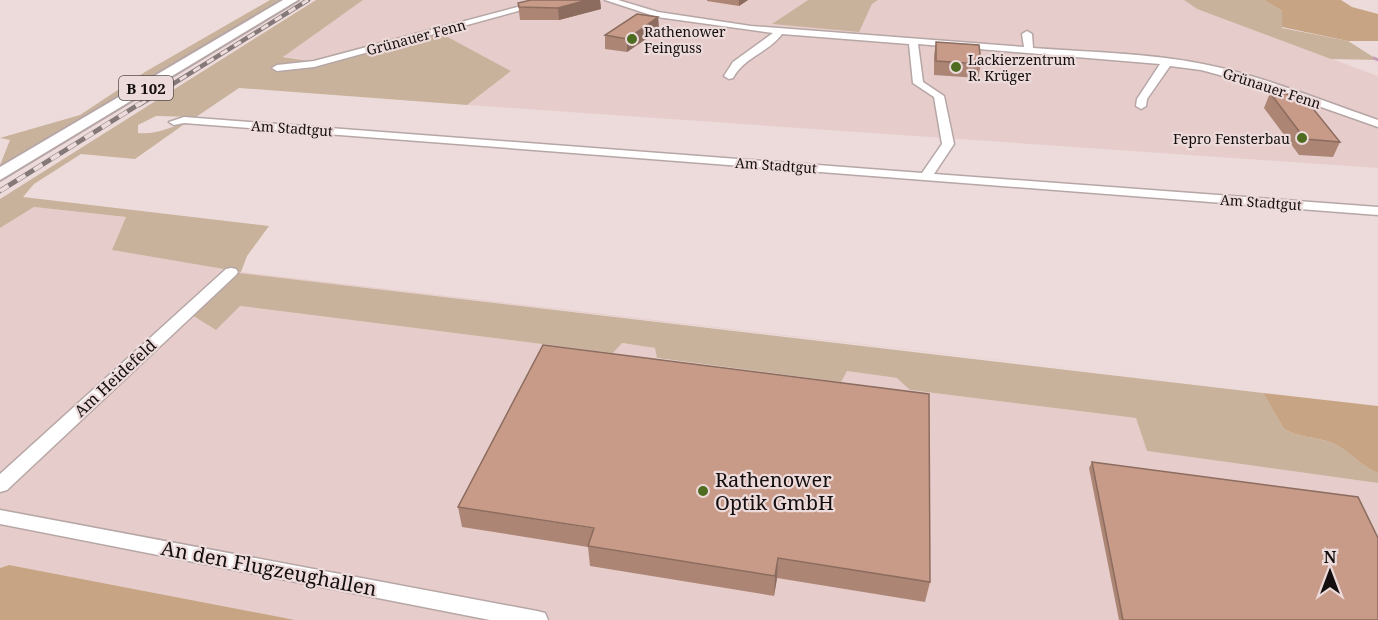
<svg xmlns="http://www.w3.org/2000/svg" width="1378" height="620" font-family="'Noto Serif',serif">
<rect width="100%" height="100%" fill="#ecdbda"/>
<!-- built -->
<path fill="#e6cdcb" d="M363 0H808L774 24 859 31 872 4 878 0H1184L1197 9 1378 76V168L467 105 511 71 431 28 309 61 282 56Z
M34 207 126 217 113 250 241 272 1378 404 239 273 216 330 239 306 613 353 621 343 656 348 657 359 840 382 847 371 898 378 910 390 1136 418 1147 451 1378 483V620H295L9 565 0 568V228Z"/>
<!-- green -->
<path fill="#c9b29c" d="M270 0H280L0 165 10 140 0 138 80 115 145 72Z
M316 0H363L283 57 309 61 431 28 511 71 467 105 239 88 196 117 156 116 138 125V133C156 135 170 127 186 123L135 159 81 154 34 184 23 197 269 226 247 256 241 272 112 250 126 217 34 207 0 228V199Z
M808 0H878L872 4 859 32 772 24Z
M1184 0H1264L1282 11V28L1348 41 1378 60 1331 59 1197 9Z
M239 273 1263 393 1284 429C1298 437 1314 437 1330 442 1348 449 1360 466 1378 473V483L1147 451 1136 418 910 390 897 378 847 371 841 382 657 358 655 348 622 343 613 353 240 306 216 330 192 315Z"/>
<!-- forest -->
<path fill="#c7a483" d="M1264 0H1341L1352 7 1378 14V41H1348L1282 27V11Z
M1263 393 1378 406V473C1360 466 1348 449 1330 442 1314 437 1298 437 1284 429Z
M9 565 295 620H0V568Z"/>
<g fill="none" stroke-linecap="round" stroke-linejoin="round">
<!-- stream -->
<path stroke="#c59bb6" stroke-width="3" d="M1374 58 1378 60"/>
<!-- street casing -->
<g stroke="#b6a6a5" stroke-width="3">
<path id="street" d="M544 0H558L314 67 277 71 272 68 277 65 314 61Z
M605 0H618L658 12 751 26 1024 47 1022 34 1027 31 1032 34 1033 48C1090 52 1148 53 1203 64 1263 76 1320 100 1378 120V127L1264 87 1201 70 1170 66 1147 99 1146 106 1141 109 1136 106 1137 99 1160 64 918 44 923 82 944 96 954 144 934 174 1378 207V215L184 123 174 125 169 122 184 117 922 173 942 144 934 97 913 83 909 44 782 34C768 53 744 57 733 78L729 79 724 76 733 62 773 33 657 17Z
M231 268 236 269 238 272 236 275 7 490 0 492V474L226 269Z
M0 510 537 611 545 613 548 620H490L0 524Z"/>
</g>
<!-- primary casing -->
<g stroke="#b6a6a5" stroke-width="4">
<path id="primary" d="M283 0H298L0 180V167Z"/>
</g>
<!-- street -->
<use href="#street" fill="#fff" fill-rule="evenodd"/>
<!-- primary -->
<use href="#primary" fill="#fff" fill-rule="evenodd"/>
<!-- rail-far1 casing -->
<g stroke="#847978" stroke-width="4.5">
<path id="rail-far1" d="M139 105 308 0"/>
</g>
<!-- rail casing -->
<g stroke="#847978" stroke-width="5">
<path id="rail" d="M0 191 141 103"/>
</g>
<!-- rail-far1 -->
<use href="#rail-far1" stroke="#ecdbda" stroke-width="3" stroke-dasharray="8" stroke-linecap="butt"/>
<!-- rail -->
<use href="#rail" stroke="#ecdbda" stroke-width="4" stroke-dasharray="10" stroke-linecap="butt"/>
</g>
<!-- wall -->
<path fill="#ac8575" d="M531 0H600L601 9 559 20H520L518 3Z
M707 0H748L739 6 707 1Z
M658 17 659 30 627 52 605 49V35Z
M936 42 981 64 978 78 934 75V56Z
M1270 93 1340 142 1333 157 1299 155 1264 108Z
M1092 462 1378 620H1119L1089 468Z
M458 507 930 582 925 602 777 578 774 596 590 566 588 547 462 527Z"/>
<!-- shaded-wall -->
<path fill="#8c6c5f" d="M587 0H600L601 9 559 20 558 8Z
M739 0H748L739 6Z
M658 17 659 30 627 52V39Z
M778 558 777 578 774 596 775 576Z"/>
<!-- building -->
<path fill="#c89b88" stroke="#8c6c5f" stroke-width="1.5" d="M531 0H587L558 8 519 7 518 3Z
M637 14 658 17 627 39 605 35Z
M936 42 979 45 981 64 936 61Z
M1270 93 1302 95 1340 142 1305 139Z
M543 345 929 394 930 582 778 558 775 576 588 546 594 528 458 507Z
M1092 462 1358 497 1378 538V620H1123Z"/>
<!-- markers -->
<g fill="#4e6c20" stroke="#ecdbda" stroke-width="2">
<circle cx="632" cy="39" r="6"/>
<circle cx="956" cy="67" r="6"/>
<circle cx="1302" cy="138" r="6"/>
<circle cx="703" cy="491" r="6"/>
</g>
<g text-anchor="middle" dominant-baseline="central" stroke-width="4.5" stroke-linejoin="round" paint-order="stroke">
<!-- far-poi labels -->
<g font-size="14" fill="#140f0e" stroke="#ecdbda" text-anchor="start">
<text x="644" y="31">Rathenower<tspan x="644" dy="16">Feinguss</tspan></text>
<text x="968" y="59">Lackierzentrum<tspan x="968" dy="16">R. Krüger</tspan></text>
<text x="1290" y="138" text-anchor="end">Fepro Fensterbau</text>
</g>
<!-- far-street labels -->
<g font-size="14" fill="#140f0e" stroke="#ecdbda">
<text transform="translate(416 37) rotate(-15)">Grünauer Fenn</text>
<text transform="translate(1272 88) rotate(18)">Grünauer Fenn</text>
<text transform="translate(292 128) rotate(4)">Am Stadtgut</text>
<text transform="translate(776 165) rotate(4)">Am Stadtgut</text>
<text transform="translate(1261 202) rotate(4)">Am Stadtgut</text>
</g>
<!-- shield labels -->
<rect fill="#ecdbda" stroke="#554c4b" stroke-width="1.5" x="119" y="76" width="54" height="24" rx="4.5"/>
<g font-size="15" font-weight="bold" fill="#140f0e">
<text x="146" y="88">B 102</text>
</g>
<!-- street labels -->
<g font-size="16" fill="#140f0e" stroke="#ecdbda">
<text transform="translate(115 378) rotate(-43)">Am Heidefeld</text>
</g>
<!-- near-poi labels -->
<g font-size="20" fill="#140f0e" stroke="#ecdbda" text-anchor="start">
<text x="715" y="479">Rathenower<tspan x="715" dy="23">Optik GmbH</tspan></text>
</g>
<!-- near-street labels -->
<g font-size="20" fill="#140f0e" stroke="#ecdbda">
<text transform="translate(269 568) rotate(11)">An den Flugzeughallen</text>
</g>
</g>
<!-- north arrow -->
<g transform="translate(1330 572)" stroke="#ecdbda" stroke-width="4.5" paint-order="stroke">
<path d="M0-4.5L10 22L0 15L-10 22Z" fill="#140f0e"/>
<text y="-9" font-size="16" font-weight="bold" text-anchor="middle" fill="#140f0e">N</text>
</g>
</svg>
